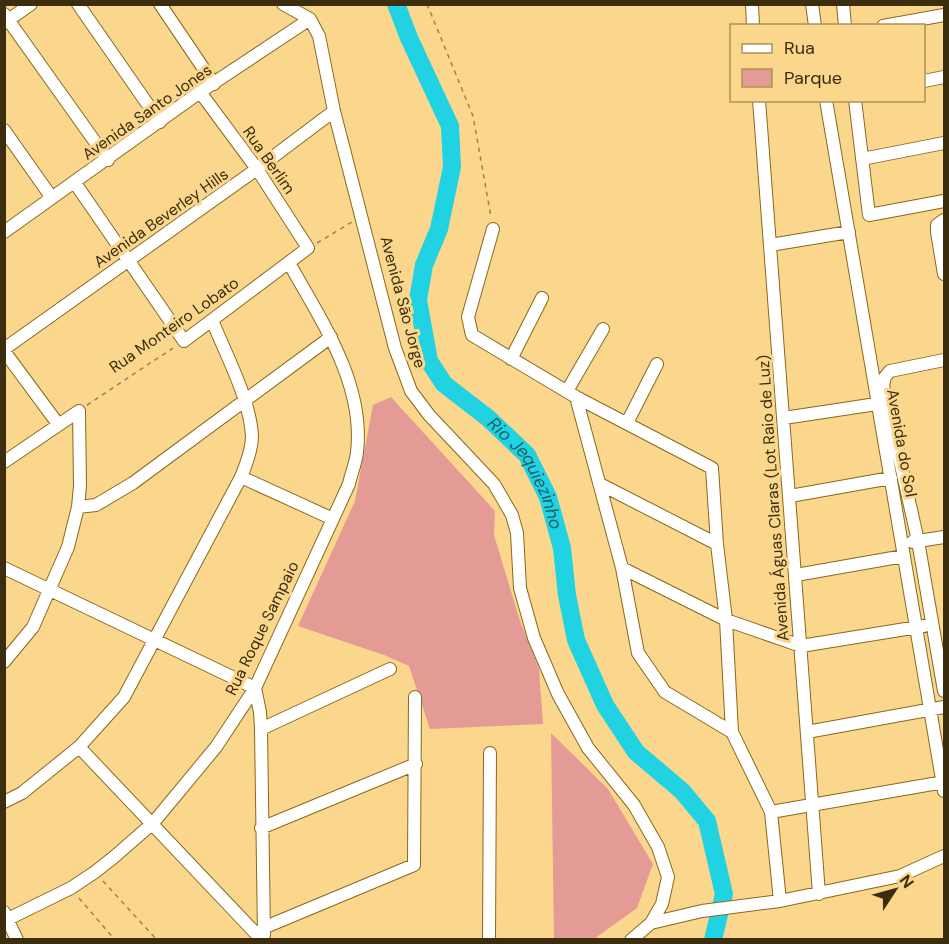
<svg xmlns="http://www.w3.org/2000/svg" width="949" height="944" font-family="'DM Sans',sans-serif">
<rect width="100%" height="100%" fill="#fad78d"/>
<!-- green -->
<path fill="#e59b95" d="M391 397 495 511 494 535 520 621 539 669 543 724 430 729 409 666 384 655 298 626 355 501 373 405Z
M551 733 608 789 653 864 637 908 594 939H554Z"/>
<g fill="none" stroke-linecap="round" stroke-linejoin="round">
<!-- river -->
<path stroke="#20d2e2" stroke-width="18" id="s1" d="M396 4 409 38 450 126 452 167 439 229 424 265 418 300 429 361 444 384 488 418 527 455 548 497 562 548 567 595 576 640 605 705 636 752 682 791 707 821 724 894 713 940"/>
<!-- street casing -->
<g stroke="#89691b" stroke-width="14">
<path id="street" d="M78 4 160 122
M160 4 214 84
M283 4 310 19 319 36 334 111 395 348 411 391 429 415 494 484 512 515 517 533 520 588 534 638 558 694 588 748 634 805 658 847 668 877 662 904 651 923 631 940
M752 4 753 26
M812 4 815 26
M843 4 845 26
M4 14 108 160
M4 23 31 4
M883 26 944 15
M924 81 944 77
M759 100 819 894
M826 100 944 791
M855 100 869 215 944 201
M4 130 52 198
M862 159 944 143
M75 183 184 341 308 248 257 169 200 92
M944 220 937 225V232L944 274
M493 229 468 317 472 335 576 397 622 568 638 653 665 692 732 732 771 812 780 901
M4 232 200 92 310 19
M770 245 849 232
M4 349 257 169 334 111
M4 351 58 424
M511 359 542 298
M944 360 890 371 885 377 883 385 918 541 944 691
M567 391 603 329
M576 397 712 468 717 544 726 620 732 732
M784 418 883 403
M627 423 657 364
M4 462 79 411
M241 477 333 519
M600 484 717 544
M790 496 891 478
M78 507 96 505 133 483 331 337
M912 542 944 537
M4 568 255 688
M622 568 726 620 801 646 924 626
M796 575 904 556
M4 662 33 627 68 547 78 507 80 486 79 411
M255 688 260 712 261 729 264 935
M261 729 390 669
M807 732 944 707
M79 747 262 940
M4 802 22 793 79 747 124 697 241 477C246 465 252 450 252 436 250 399 226 355 212 320
M771 812 944 782
M261 828 416 764
M4 912 17 940
M4 921 71 888 95 872 114 857 153 823 216 747 255 688 349 484C351 474 356 463 357 452 365 384 321 320 289 263
M651 923 702 911 780 901 900 876 944 856
M263 928 414 865 415 697
M489 940 490 753"/>
</g>
<!-- path -->
<path stroke="#9c834f" stroke-width="1.5" stroke-dasharray="4.5 4.5" stroke-linecap="butt" d="M427 4 473 116 491 217
M317 243 352 222
M87 405 173 348
M103 881 157 940
M79 898 115 940"/>
<!-- street -->
<use href="#street" stroke="#fff" stroke-width="12"/>
</g>
<g text-anchor="middle" dominant-baseline="central" stroke-width="6" stroke-linejoin="round" paint-order="stroke">
<!-- street labels -->
<g font-size="16" fill="#3b2d0e" stroke="#fad78d">
<text transform="translate(147 112) rotate(-35)">Avenida Santo Jones</text>
<text transform="translate(269 160) rotate(55)">Rua Berlim</text>
<text transform="translate(161 218) rotate(-35)">Avenida Beverley Hills</text>
<text transform="translate(403 302) rotate(75)">Avenida São Jorge</text>
<text transform="translate(174 325) rotate(-35)">Rua Monteiro Lobato</text>
<text transform="translate(902 443) rotate(80)">Avenida do Sol</text>
<text transform="translate(773 498) rotate(-94)">Avenida Águas Claras (Lot Raio de Luz)</text>
<text transform="translate(262 628) rotate(-64)">Rua Roque Sampaio</text>
</g>
<!-- water labels -->
<g font-size="18" font-style="italic" fill="#1e5f65" stroke="#fad78d">
<text stroke="none"><textPath href="#s1" startOffset="526">Rio Jequiezinho</textPath></text>
</g>
</g>
<!-- border -->
<rect width="949" height="944" fill="none" stroke="#3b2d0e" stroke-width="12"/>
<!-- legend -->
<rect x="730" y="24" width="195" height="78" fill="#fad78d" stroke="#ae935a" stroke-width="1.5"/>
<rect x="742" y="44" width="30" height="9" fill="#ffffff" stroke="#ae935a" stroke-width="1.5"/>
<text x="784" y="54" font-size="18" fill="#3b2d0e">Rua</text>
<rect x="742" y="69" width="30" height="18" fill="#e59b95" stroke="#ae935a" stroke-width="1.5"/>
<text x="784" y="84" font-size="18" fill="#3b2d0e">Parque</text>
<!-- north arrow -->
<g transform="translate(895 890) rotate(54)" stroke="#fad78d" stroke-width="4.5" paint-order="stroke">
<path d="M0-4.5L10 22L0 15L-10 22Z" fill="#3b2d0e"/>
<text y="-9" font-size="16" font-weight="bold" text-anchor="middle" fill="#3b2d0e">N</text>
</g>
</svg>
